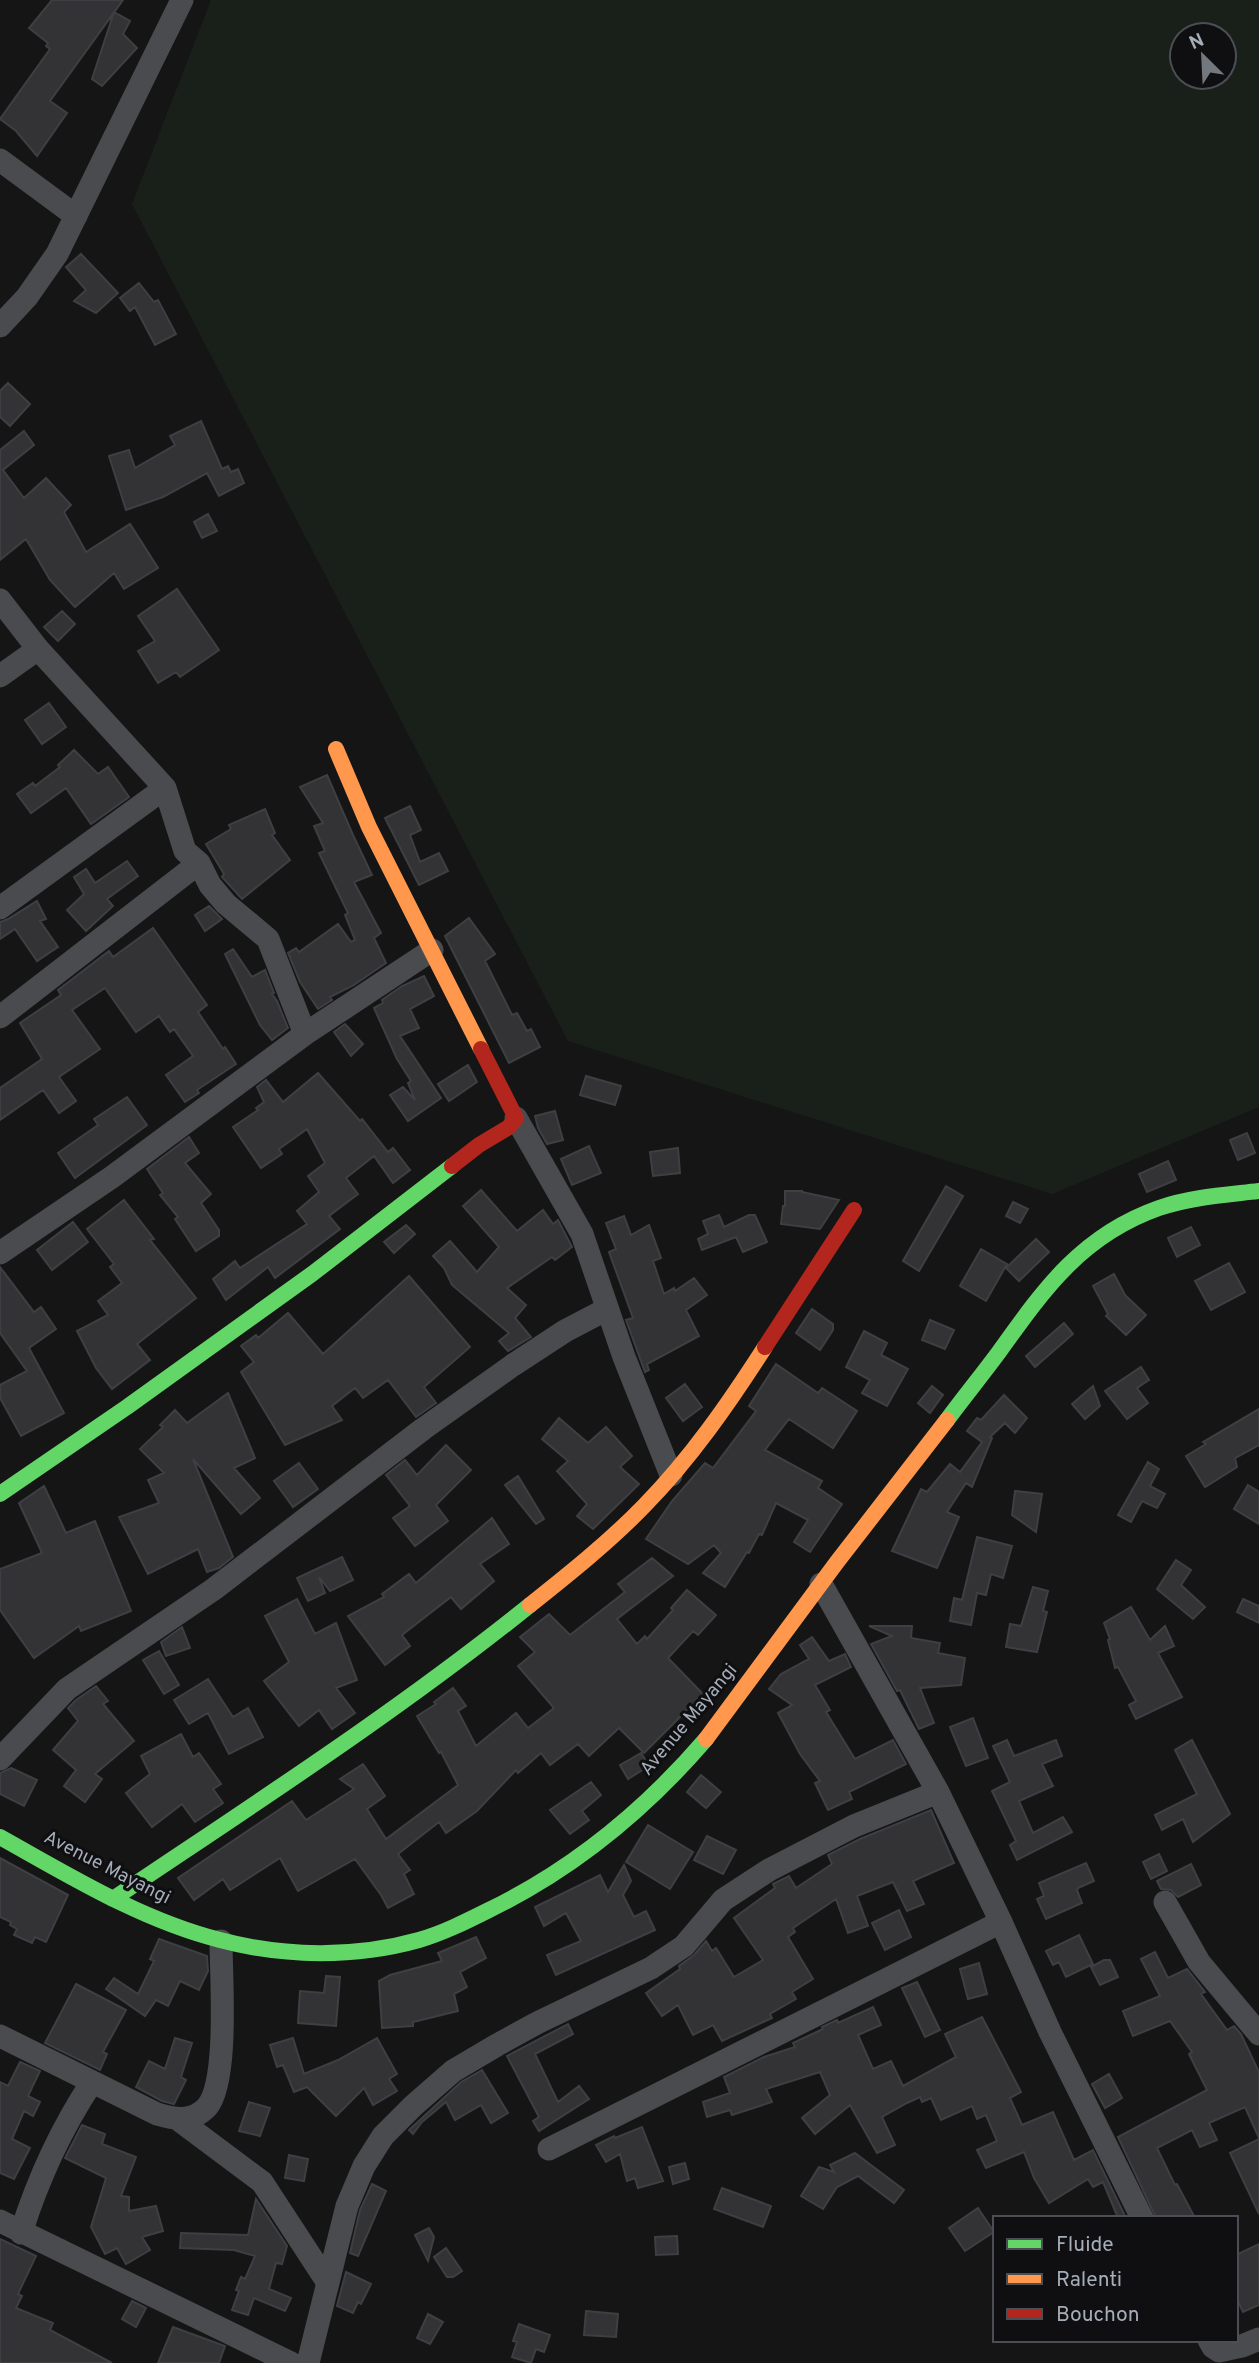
<svg xmlns="http://www.w3.org/2000/svg" width="1259" height="2363" font-family="Overpass,sans-serif">
<rect width="100%" height="100%" fill="#151515"/>
<!-- green -->
<path fill="#192019" fill-rule="evenodd" d="M211 0H1259V1107L1052 1194 568 1041 132 204ZM1182 35H1224V77H1182Z"/>
<!-- building -->
<path fill="#333335" stroke="#3e3f42" stroke-width="2" d="M52 0H123L50 101 67 113 37 156 16 131 0 119 50 49 46 46 48 43 29 28Z
M114 12 130 21 123 34 137 48 102 86 92 79Z
M81 254 118 293 96 313 74 301 86 290 66 267Z
M139 283 154 302 158 300 176 334 155 345 135 307 130 311 120 298Z
M8 383 30 404 10 426 0 417V391Z
M201 421 222 469 228 466 231 472 238 469 244 483 219 496 207 473 163 497 126 510 109 456 129 450 135 468 175 445 170 436Z
M24 431 34 445 3 470 24 498 46 478 71 505 64 512 86 552 130 524 158 568 124 589 114 573 75 607 50 580 26 539 0 560V450Z
M208 514 217 531 202 538 194 522Z
M177 589 219 650 180 677 176 672 158 683 138 651 155 641 138 616Z
M62 611 75 624 58 641 44 627Z
M49 703 66 727 42 744 25 720Z
M74 750 98 774 108 767 129 797 91 824 66 788 31 813 17 794 33 783 35 786 60 767 58 765Z
M327 775 353 835 372 875 354 882 381 933 374 938 386 963 354 985 330 997 332 1000 318 1009 300 982 288 953 296 948 299 952 338 924 351 942 355 940 345 915 348 913 319 853 325 851 314 826 323 823 300 787Z
M410 806 421 830 410 835 420 862 439 853 448 871 419 885 385 818Z
M265 809 275 833 272 835 290 860 242 899 222 877 224 874 206 844 231 829 229 825Z
M127 861 138 876 107 899 113 906 86 931 67 910 84 894 74 877 86 869 95 883Z
M37 901 46 919 40 921 58 947 37 961 15 929 0 939V922L8 919Z
M209 906 222 919 205 931 195 915Z
M469 918 495 954 485 961 512 1015 517 1013 527 1031 531 1029 540 1047 509 1063 445 936Z
M153 928 207 1005 198 1012 223 1049 225 1047 236 1064 197 1090 199 1093 185 1102 166 1075 193 1056 174 1029 170 1032 159 1016 136 1032 105 988 72 1010 100 1049 59 1077 76 1101 59 1113 43 1090 0 1120V1088L42 1059 20 1023 61 995 58 990 109 951 113 957Z
M233 949 252 977 265 970 274 993 272 994 277 1001 288 1028 272 1040 260 1025 225 954Z
M424 976 434 996 410 1009 419 1028 400 1036 441 1098 408 1121 390 1095 403 1087 415 1100 408 1083 411 1081 397 1059 374 1008 383 1003 382 1000 402 986Z
M345 1024 363 1044 351 1056 334 1032Z
M468 1065 477 1082 449 1101 438 1084Z
M318 1073 360 1121 362 1119 388 1152 393 1148 410 1170 393 1183 374 1156 346 1178 358 1194 329 1216 340 1229 275 1278 268 1267 226 1300 213 1279 235 1261 240 1268 307 1224 297 1211 319 1192 308 1176 325 1163 307 1129 279 1149 282 1154 261 1168 233 1127 258 1110 256 1108 264 1102 257 1087 266 1080 283 1102Z
M586 1076 621 1086 615 1105 580 1095Z
M127 1097 147 1125 75 1178 58 1153 98 1125 94 1119Z
M555 1111 563 1140 547 1144 538 1128 535 1116Z
M1247 1133 1255 1153 1238 1160 1230 1140Z
M189 1137 199 1153 185 1163 211 1194 201 1203 219 1230V1236L196 1251 175 1219 178 1217 160 1195 163 1193 147 1169Z
M589 1146 601 1173 572 1185 561 1159Z
M678 1148 680 1173 653 1176 650 1152Z
M1168 1161 1176 1180 1147 1192 1139 1174Z
M946 1186 963 1196 919 1271 903 1261Z
M481 1190 517 1231 543 1210 553 1224 558 1220 572 1247 555 1260 552 1257 507 1288 526 1305 515 1318 531 1337 508 1351 499 1341 509 1333 452 1285 444 1268 433 1256 450 1241 477 1272 499 1247 463 1206Z
M785 1191H802V1192L839 1200 820 1229 781 1224 783 1206H785Z
M124 1200 154 1239 150 1240 196 1298 137 1344 150 1360 112 1389 96 1368 77 1331 108 1315 98 1301 122 1283 110 1267 114 1264 87 1229Z
M1013 1202 1028 1209 1020 1223 1006 1216Z
M719 1215 724 1227 749 1215H755L767 1242 743 1252 736 1237 702 1250 698 1239 708 1234 703 1221Z
M624 1216 631 1235 649 1225 661 1258 653 1261 664 1294 674 1288 675 1291 694 1278 707 1295 686 1310 699 1336 647 1364 649 1370 645 1372 626 1320 633 1318 609 1252 616 1249 606 1223Z
M73 1222 88 1242 52 1270 37 1250Z
M406 1225 415 1234 394 1253 384 1242Z
M1191 1227 1200 1245 1177 1257 1168 1238Z
M1036 1239 1049 1252 1019 1281 1006 1268Z
M981 1249 1007 1264 986 1301 960 1286Z
M1229 1263 1245 1292 1211 1310 1195 1281Z
M0 1267 34 1312 41 1307 56 1329 29 1348 64 1413 21 1436 0 1398V1385L27 1371 0 1333Z
M1114 1274 1125 1295 1146 1315 1126 1335 1106 1316 1108 1314 1093 1286Z
M409 1276 470 1347 424 1387 436 1403 416 1417 388 1380 363 1398 355 1388 332 1406 342 1420 285 1445 241 1372 254 1362 241 1346 256 1335 258 1338 288 1313 323 1354Z
M812 1309 833 1324V1330L820 1350 796 1333Z
M930 1320 954 1330 945 1349 922 1340Z
M1064 1323 1073 1334 1035 1367 1026 1356Z
M864 1331 887 1343 881 1355 908 1369 887 1406 862 1393 870 1380 846 1367Z
M776 1364 818 1393 822 1388 857 1411 833 1448 789 1419 765 1450 822 1481 818 1488 842 1504 810 1552 794 1542 808 1520 776 1503 762 1535 759 1534 749 1553 747 1552 725 1587 703 1573 721 1553 714 1545 688 1564 646 1539 672 1501 705 1463 713 1468 756 1411 749 1406Z
M1141 1367 1149 1380 1137 1388 1148 1403 1127 1419 1105 1391Z
M685 1384 702 1407 683 1421 666 1398Z
M932 1386 943 1395 930 1413 918 1403Z
M1093 1386 1100 1406 1085 1419 1072 1404Z
M228 1393 255 1458 234 1468 260 1498 241 1514 193 1459 233 1557 219 1568 207 1572 198 1549 148 1574 119 1517 159 1503 148 1480 164 1473 140 1449 163 1427 160 1425 175 1410 187 1423Z
M1004 1395 1027 1418 1015 1433 1005 1423 990 1437 992 1438 972 1487 966 1483 947 1512 959 1517 937 1568 892 1551 921 1489 927 1492 950 1464 960 1472 982 1442 967 1431 977 1418 981 1420Z
M1259 1409V1445L1235 1458 1237 1467 1205 1487 1186 1456 1206 1444 1203 1442Z
M559 1418 588 1443 606 1427 632 1456 620 1467 639 1484 593 1529 577 1516 587 1504 557 1471 568 1461 542 1439Z
M446 1445 471 1470 436 1505 448 1521 415 1546 393 1518 410 1506 386 1475 405 1460 417 1475Z
M1148 1462 1159 1469 1150 1486 1165 1494 1157 1508 1142 1501 1131 1522 1118 1515Z
M299 1463 318 1489 293 1507 274 1481Z
M518 1476 544 1519 536 1524 505 1485Z
M1248 1485 1259 1492V1524L1234 1509Z
M44 1486 66 1533 95 1521 131 1611 81 1631 79 1626 34 1658 0 1610V1569L42 1553 19 1503Z
M1015 1491 1042 1494 1036 1532 1012 1515Z
M492 1518 509 1544 480 1564 494 1581 461 1609 451 1597 402 1635 410 1646 385 1665 348 1616 384 1597 382 1594 409 1574 416 1583Z
M977 1537 1012 1546 1003 1578 991 1574 986 1595 977 1593 971 1625 950 1621 954 1598 962 1600Z
M342 1557 353 1580 330 1591 319 1577 325 1593 308 1601 297 1578Z
M652 1558 673 1576 617 1619 637 1644 645 1636 647 1639 673 1610 671 1608 687 1590 716 1615 698 1635 693 1631 668 1658 703 1694 644 1753 619 1728 589 1756 578 1744 550 1765 541 1753 518 1773 516 1770 477 1811 446 1833 439 1822 398 1854 410 1870 404 1874 414 1894 388 1908 381 1895 355 1859 298 1891 280 1858 230 1890 223 1879 194 1900 178 1878 292 1801 306 1820 354 1789 340 1779 363 1764 385 1796 367 1809 386 1839 458 1785 441 1752 439 1753 417 1716 436 1704 434 1702 453 1688 466 1706 458 1711 476 1746 516 1713 528 1728 554 1708 518 1666 535 1652 520 1637 549 1614 570 1635 625 1592 618 1584Z
M1176 1560 1191 1570 1181 1585 1205 1607 1193 1619 1157 1589Z
M1033 1587 1048 1591 1043 1611 1047 1612 1037 1652 1006 1647 1010 1624 1021 1626Z
M297 1599 315 1634 336 1623 357 1680 336 1688 355 1713 332 1729 319 1710 299 1726 264 1681 289 1662 265 1616Z
M1243 1599 1259 1606V1623L1237 1612Z
M1131 1607 1150 1640 1165 1626 1174 1646 1158 1653 1182 1697 1136 1719 1129 1705 1136 1701 1118 1667 1115 1668 1108 1640 1110 1639 1104 1623Z
M869 1626H912L911 1638 940 1643 938 1653 965 1658 961 1685 920 1688 934 1723 919 1729 900 1690 897 1691 871 1644 892 1636Z
M182 1627 190 1648 166 1656 161 1642Z
M812 1637 829 1661 845 1654 851 1667 815 1685 830 1710 826 1712 855 1759 893 1740 906 1764 849 1792 852 1799 828 1810 815 1783 820 1781 800 1754 778 1713 792 1705 769 1689 781 1674 809 1659 800 1645Z
M159 1651 179 1685 164 1694 143 1660Z
M208 1679 233 1717 248 1708 263 1737 229 1754 208 1713 189 1724 174 1700Z
M96 1686 108 1701 103 1704 134 1741 95 1774 102 1779 85 1802 64 1786 76 1770 53 1750 78 1721 68 1708 76 1700Z
M973 1718 988 1758 966 1766 950 1727Z
M181 1734 193 1757 199 1753 221 1784 213 1789 223 1803 195 1822 182 1804 152 1827 126 1793 150 1774 141 1756Z
M1007 1740 1014 1756 1056 1740 1062 1756 1042 1764 1053 1786 1019 1801 1033 1833 1063 1817 1072 1832 1017 1860 1010 1845 1016 1841 992 1791 1010 1782 993 1746Z
M1192 1740 1230 1814 1193 1842 1183 1819 1162 1830 1155 1815 1197 1794 1175 1750Z
M641 1753 649 1766 628 1779 620 1765Z
M11 1768 37 1780 24 1806 0 1794V1773Z
M701 1775 721 1792 706 1808 687 1792Z
M591 1782 601 1795 582 1811 589 1820 570 1834 550 1810Z
M931 1810 954 1863 913 1881 924 1904 907 1911 893 1882 857 1896 868 1926 848 1933 836 1899 793 1928 795 1932 788 1937 813 1979 792 1992 796 1999 770 2014 772 2018 722 2041 713 2025 693 2035 678 2005 662 2016 646 1993 680 1969 679 1966 694 1955 706 1941 712 1951 716 1948 734 1977 763 1960 734 1918 775 1888 773 1884 789 1876 796 1888 832 1864 828 1855 860 1839Z
M648 1825 693 1852 670 1889 626 1862Z
M707 1836 736 1850 723 1874 694 1860Z
M1159 1854 1167 1871 1151 1879 1143 1862Z
M0 1858 68 1895 46 1942 35 1937 32 1943 14 1935 17 1929 10 1925 11 1922 0 1917Z
M1086 1863 1094 1881 1078 1888 1077 1890 1082 1903 1046 1919 1037 1899 1044 1896 1039 1883Z
M1191 1864 1201 1885 1178 1897 1171 1890 1161 1889 1157 1881Z
M624 1865 631 1881 623 1895 634 1917 646 1911 655 1930 556 1975 547 1955 581 1941 566 1913 544 1926 535 1907 600 1875 608 1892Z
M899 1910 911 1937 885 1950 872 1923Z
M1079 1935 1093 1964 1066 1977 1059 1962 1053 1965 1046 1951Z
M476 1937 486 1958 460 1972 467 1987 454 1994 458 2011 413 2022V2026L382 2028 379 1981 390 1975 442 1961 438 1953Z
M159 1939 207 1956 208 1971 199 1990 180 1981 168 2006 156 2000 145 2016 106 1989 114 1978 138 1994 154 1961 150 1959Z
M1155 1952 1168 1978 1187 1969 1205 1992 1201 1994 1227 2030 1234 2026 1241 2034 1259 2072V2138L1245 2107 1209 2123 1217 2140 1200 2147 1192 2130 1157 2148 1175 2185 1177 2184 1195 2218H1156L1118 2137 1207 2090 1189 2054 1192 2052 1170 2021 1133 2036 1123 2011 1160 1996 1141 1959Z
M1104 1960H1110L1118 1977 1100 1985 1091 1967Z
M979 1963 987 1994 968 1999 960 1969Z
M326 1976 340 1977 336 2026 298 2023 300 1991 324 1993Z
M917 1982 940 2030 925 2037 902 1988Z
M76 1984 126 2010 103 2052 107 2054 100 2070 45 2043Z
M873 2007 881 2025 858 2035 873 2069 891 2061 903 2086 956 2057 945 2034 982 2017 1021 2092 1010 2098 1022 2125 1053 2112 1074 2160 1093 2150 1126 2218H1118L1103 2182 1093 2187 1088 2179 1049 2203 1034 2178 1024 2152 986 2168 977 2150 997 2141 986 2115 977 2119 972 2106 941 2120 931 2098 922 2102 920 2097 907 2103 882 2117 895 2145 877 2153 850 2105 815 2134 802 2118 830 2095 820 2072 766 2089 772 2102 732 2115 730 2110 707 2117 703 2102 730 2093 724 2077 764 2057 795 2047 793 2043 823 2029 822 2027 837 2020 838 2023Z
M568 2024 573 2034 535 2054 558 2102 579 2086 589 2099 539 2131 533 2121 539 2117 507 2056Z
M175 2038 192 2043 181 2077 186 2080 174 2104 162 2101 136 2087 149 2061 165 2069Z
M293 2038 304 2074 338 2060 377 2038 397 2074 389 2079 397 2091 373 2105 364 2088 336 2116 307 2087 294 2092 283 2065 277 2067 270 2045Z
M20 2062 40 2071 28 2096 40 2102 33 2116 24 2111 12 2139 30 2148 14 2179 0 2173V2082L8 2086Z
M482 2070 508 2113 491 2123 481 2105 455 2120 446 2102 422 2122 413 2134 409 2130 461 2082Z
M1109 2074 1122 2098 1105 2108 1092 2084Z
M249 2102 270 2108 260 2136 239 2131Z
M82 2125 105 2134 102 2144 136 2157 121 2196 129 2197V2211L156 2206 163 2231 142 2237 150 2250 126 2264 117 2248 105 2254 91 2227 106 2178 65 2158Z
M642 2127 663 2181 638 2188 635 2178 627 2181 620 2154 606 2162 596 2145 614 2136 615 2138Z
M1259 2139V2214L1230 2153Z
M855 2153 904 2190 894 2203 858 2176 837 2187 823 2209 801 2196 819 2167 834 2172 830 2165Z
M289 2155 308 2159 304 2181 285 2178Z
M685 2163 689 2179 673 2184 669 2167Z
M372 2184 386 2191 358 2256 350 2253 360 2210Z
M722 2188 771 2206 763 2227 714 2209Z
M256 2199 287 2246 282 2264 276 2263 269 2289 291 2298 285 2311 254 2298 248 2315 232 2310 239 2291 236 2290 241 2277 245 2279 255 2256 234 2250 180 2248 181 2233 248 2235Z
M978 2208 994 2232 965 2251 949 2228Z
M429 2228 434 2237 428 2261 415 2235Z
M677 2236 678 2254 656 2255 655 2237Z
M0 2239 36 2256 18 2294 22 2296 16 2308 53 2323 50 2330 112 2363H0Z
M1259 2244V2305L1243 2312 1236 2297V2255Z
M446 2248 462 2271 453 2277H447L434 2257Z
M346 2272 371 2284 361 2304 358 2302 353 2313 337 2306Z
M132 2301 146 2308 136 2327 122 2319Z
M586 2311 618 2314 616 2337 584 2335Z
M428 2314 443 2322 430 2344 417 2338Z
M519 2324 550 2335 544 2352 536 2349 531 2363 512 2357 517 2342 513 2341Z
M173 2327 225 2346 219 2363H158Z"/>
<g fill="none" stroke-linecap="round" stroke-linejoin="round">
<!-- street -->
<path stroke="#494b4e" stroke-width="23" d="M0 160 76 216
M0 326 27 297 57 254 182 0
M0 600 38 649 165 788 185 851 199 863 210 885 226 904 268 939 305 1034
M0 676 38 649
M0 908 165 788
M0 1017 199 863
M516 1118 582 1234 624 1357 671 1475
M0 1253 112 1177 305 1034 432 950
M821 1584 938 1792 1001 1922 1050 2032 1142 2218
M0 1759 67 1689 214 1589 423 1429 513 1365 565 1331 607 1309
M1165 1902 1199 1962 1259 2034
M0 2036 157 2114C174 2119 192 2123 207 2107 229 2081 221 1976 221 1941
M179 2120 262 2182 328 2283
M549 2149 1001 1922
M0 2221 291 2363
M21 2233C38 2179 61 2129 92 2082
M1209 2340 1213 2347 1219 2351 1242 2346 1259 2339
M308 2363 347 2206 364 2166 383 2136 413 2106 453 2071 497 2045 537 2023 651 1968 684 1946 723 1900 769 1870 854 1826 938 1792"/>
<!-- fast -->
<path stroke="#63d668" stroke-width="16" d="M947 1420C964 1397 982 1375 999 1352 1044 1289 1082 1235 1159 1208 1191 1197 1225 1195 1259 1191
M0 1494 127 1407 312 1274 452 1166
M0 1837C70 1876 141 1920 220 1940 284 1957 355 1958 419 1940 443 1933 465 1922 487 1911 572 1870 645 1810 706 1739
M113 1899C254 1804 397 1712 530 1605"/>
<!-- slow -->
<path stroke="#ff974d" stroke-width="16" d="M336 749 369 827 481 1049
M530 1605C569 1574 609 1542 644 1506 691 1458 729 1403 765 1347
M706 1739 837 1562 947 1420"/>
<!-- jam -->
<path stroke="#b3261e" stroke-width="16" d="M452 1166 479 1145 509 1127 516 1118 481 1049
M765 1347 854 1210"/>
</g>
<g text-anchor="middle" dominant-baseline="central" stroke-width="6" stroke-linejoin="round" paint-order="stroke">
<!-- street labels -->
<g font-size="19" fill="#a5adb8" stroke="#0f0f11">
<text transform="translate(689 1720) rotate(-50)">Avenue Mayangi</text>
<text transform="translate(107 1868) rotate(27)">Avenue Mayangi</text>
</g>
</g>
<!-- legend -->
<rect x="993" y="2216" width="245" height="126" fill="#0f0f11" stroke="#4b4e54" stroke-width="2"/>
<rect x="1007" y="2239" width="35" height="10" fill="#63d668" stroke="#4b4e54" stroke-width="2"/>
<text x="1056" y="2251" font-size="21" fill="#a5adb8">Fluide</text>
<rect x="1007" y="2274" width="35" height="10" fill="#ff974d" stroke="#4b4e54" stroke-width="2"/>
<text x="1056" y="2286" font-size="21" fill="#a5adb8">Ralenti</text>
<rect x="1007" y="2309" width="35" height="10" fill="#b3261e" stroke="#4b4e54" stroke-width="2"/>
<text x="1056" y="2321" font-size="21" fill="#a5adb8">Bouchon</text>
<!-- north arrow -->
<g transform="translate(1203 56) rotate(336)"><circle r="33" fill="#0f0f11" stroke="#4b4e54" stroke-width="2"/>
<path d="M0-5L12 26L0 18L-12 26Z" fill="#73787f"/>
<text y="-10" font-size="19" font-weight="bold" text-anchor="middle" fill="#a5adb8">N</text>
</g>
</svg>
